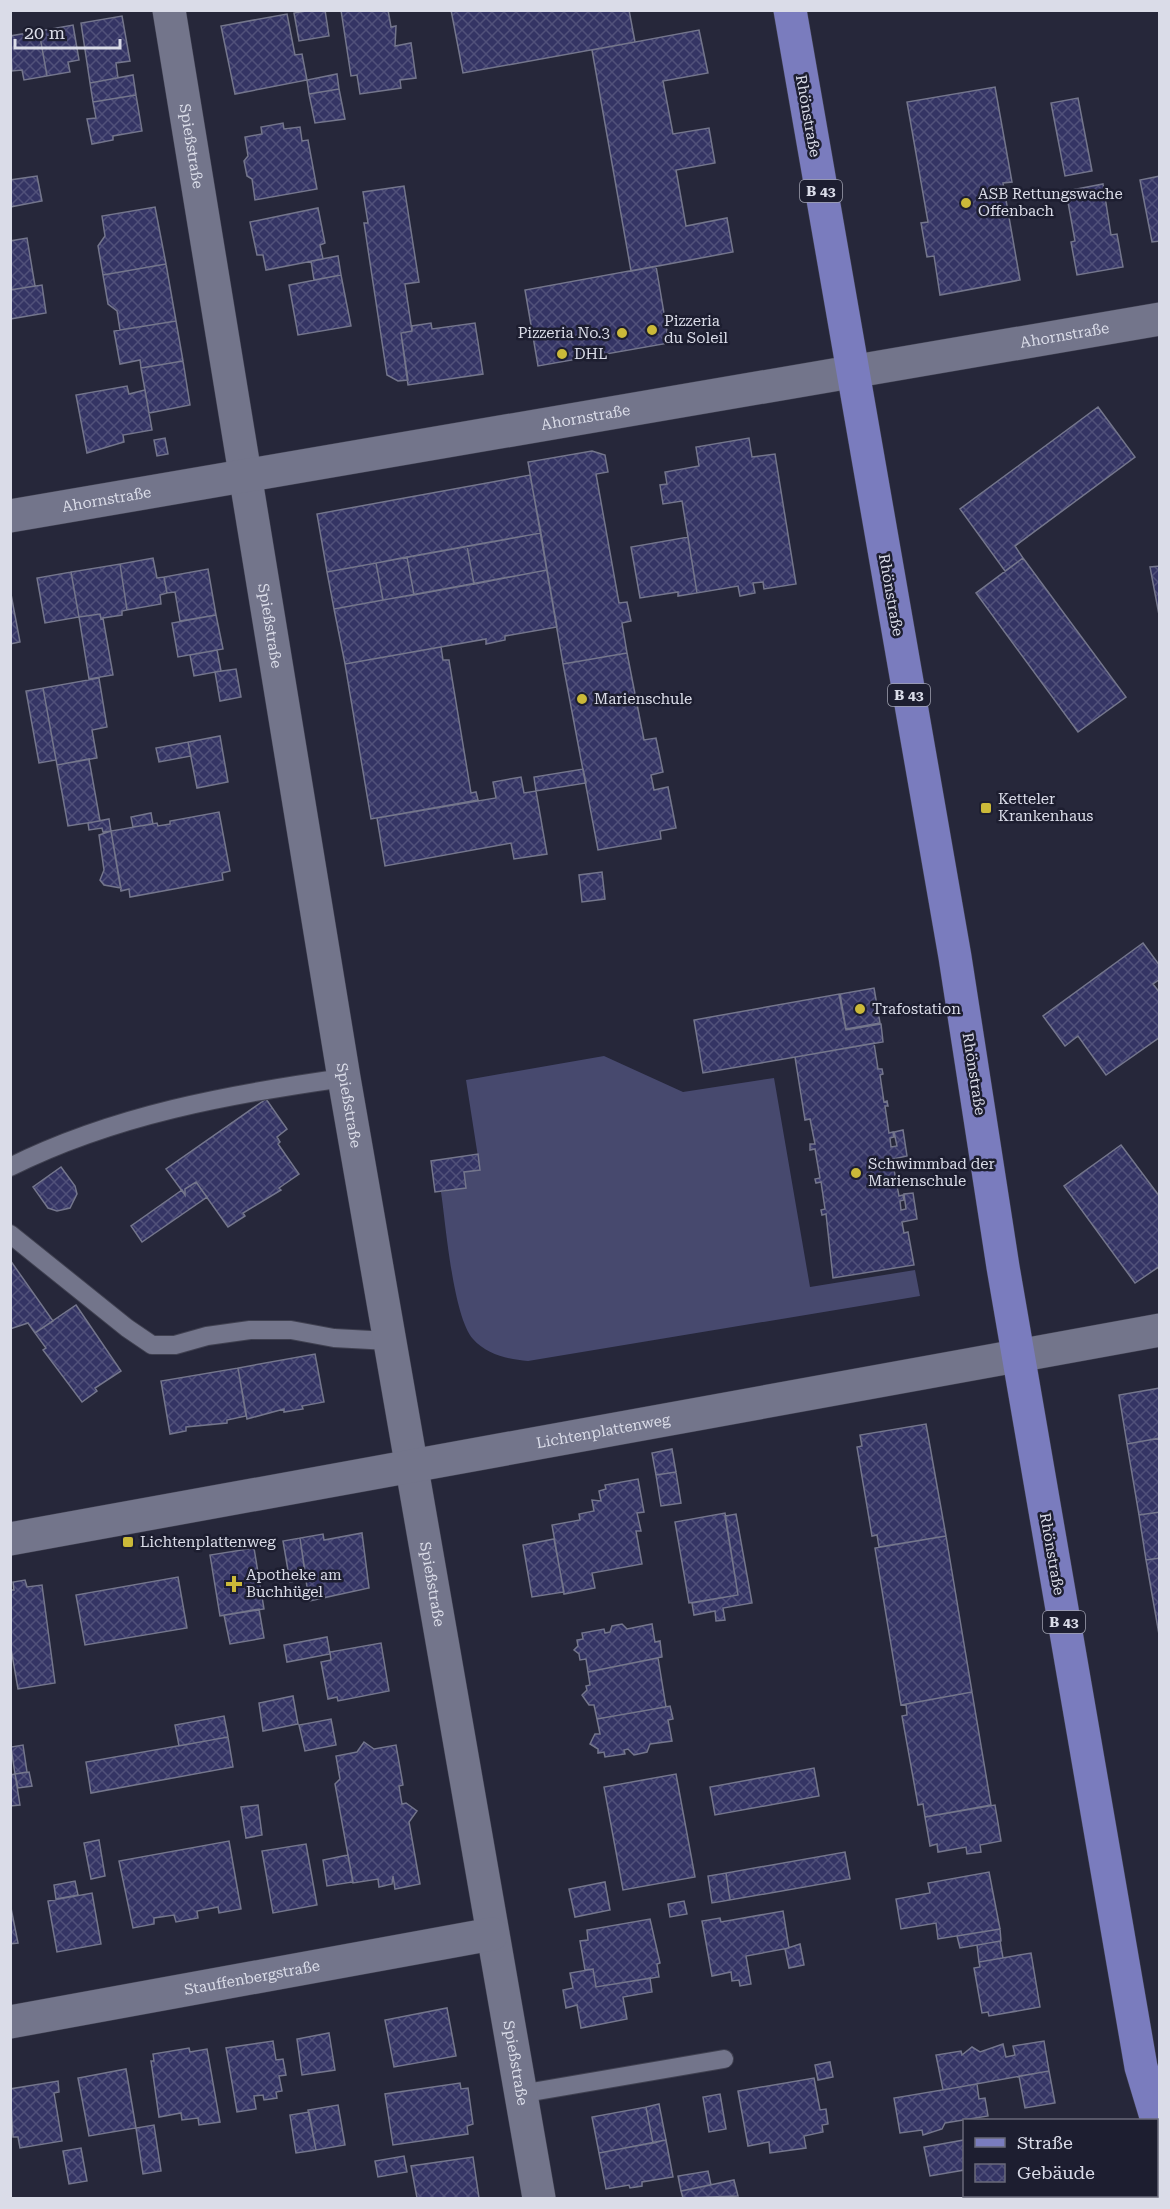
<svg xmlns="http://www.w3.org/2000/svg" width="1170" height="2209" font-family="'Roboto Serif',serif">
<defs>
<pattern id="building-cross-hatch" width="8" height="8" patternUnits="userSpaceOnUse" patternTransform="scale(1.5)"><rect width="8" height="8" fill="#343464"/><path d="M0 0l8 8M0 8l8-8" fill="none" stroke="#51517a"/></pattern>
</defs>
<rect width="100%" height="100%" fill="#26273a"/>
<!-- pitch -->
<path fill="#47496e" d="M604 1056 683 1092 774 1078 810 1287 915 1270 920 1296 528 1361C508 1359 487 1355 473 1339 453 1316 446 1226 441 1192L466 1188 464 1172 480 1170 466 1080Z"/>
<!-- building -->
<path fill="url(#building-cross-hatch)" stroke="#74768c" stroke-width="1.5" d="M312 10H325L329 36 299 41 294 13Z
M341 10H388L391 27 396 26 395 46 411 43 416 78 400 80 401 88 360 94 357 75 351 76Z
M451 10H629L635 42 463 73Z
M287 14 295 55 302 54 307 80 235 94 221 26Z
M122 16 130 61 116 63 118 78 90 83 81 23Z
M73 25 79 60 68 62 70 72 47 76 39 31Z
M699 30 708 73 663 81 673 134 709 128 715 163 676 170 686 226 727 218 733 252 631 271 592 50Z
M39 31 47 76 24 80 22 70 12 71 10 36Z
M337 74 339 89 309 94 307 80Z
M133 75 136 95 93 102 90 83Z
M995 87 1012 182 1003 183 1020 280 940 295 934 256 927 257 921 223 928 222 907 102Z
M339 89 345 119 315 123 309 94Z
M136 95 142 131 113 136V140L92 144 87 119 96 118 93 102Z
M1078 98 1092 171 1065 176 1051 103Z
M283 123 284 129 300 127 302 141 308 140 317 189 255 200 252 179 247 176 244 161 248 156 245 137 262 134 261 127Z
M37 176 42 201 10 207V180Z
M1160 176V241L1152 242 1140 180Z
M1103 184 1111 235 1117 234 1123 267 1077 275 1071 242 1075 241 1066 191Z
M404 186 419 282 405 284 412 331 401 333 408 380 398 381 387 375 364 223H368L363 192Z
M155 207 166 264 103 275 98 246 105 236 102 216Z
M318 208 325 243 320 245 323 259 266 270 263 255H257L250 222Z
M27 238 35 286 10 290V241Z
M338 256 341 275 314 280 311 261Z
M166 264 176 321 120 330 117 311 108 304 103 275Z
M656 266 669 343 538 366 525 290Z
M341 275 351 326 298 335 289 285Z
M42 285 46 313 10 319V290Z
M176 321 183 361 141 368 140 360 120 364 114 331Z
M431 323 432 329 475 323 483 374 408 385 401 333 412 331V326Z
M183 361 190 405 149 413 141 368Z
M127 386 129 394 145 390 152 430 123 435 124 442 87 453 76 395Z
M1098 407 1135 457 1015 546 1023 558 1005 571 960 509Z
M165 438 168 454 157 456 154 440Z
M749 438 752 457 775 454 796 584 764 589 763 582 753 583 755 593 740 596 738 586 697 593 682 501 663 504 660 485 667 484 665 472 699 466 696 447Z
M592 451 605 455 608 472 596 474 619 603 627 602 631 621 622 623 627 653 563 664 528 462Z
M530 475 541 533 327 572 317 514Z
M541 533 547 570 474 584 467 546Z
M688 537 697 593 678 596V592L640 598 631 547Z
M467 546 474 584 414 595 407 557Z
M407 557 414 595 383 600 376 563Z
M153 558 157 578 164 577 167 593 160 595 161 604 127 610 120 564Z
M1023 558 1126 697 1078 732 976 593Z
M376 563 383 600 334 609 327 572Z
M120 564 127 610 122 611V615L103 618 101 619 100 614 79 617 71 572Z
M1160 566V620L1150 567Z
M208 569 216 615 180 621 175 592 167 593 164 577Z
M547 570 557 627 505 636V640L486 644V639L345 664 334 609Z
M71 572 79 617 45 623 37 578Z
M10 589 20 642 10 644Z
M100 614 101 619 103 618 113 675 89 679 79 617Z
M216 615 223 649 178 657 172 623Z
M441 647 443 660H449L471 793 476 792 478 800 371 819 345 664Z
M217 650 221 671 194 676 190 655Z
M627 653 644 740 656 738 663 772 651 775 654 790 668 787 676 828 660 831 661 839 598 850 563 664Z
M236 669 241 697 220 701 215 672Z
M99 678 107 727 92 730 97 758 57 765 43 688Z
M43 688 56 760 39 763 26 691Z
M220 736 228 782 197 788 188 742Z
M188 742 191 756 159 762 156 748Z
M89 759 100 821 68 826 57 765Z
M583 769 586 783 536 791 534 777Z
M521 777 524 793 536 791 547 854 514 859 511 843 385 866 377 818 496 798 493 782Z
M219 812 230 871 222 873 223 880 130 897 129 889 121 891 111 831 157 823 158 826 170 824V821Z
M151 813 153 824 133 827 131 817Z
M109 819 111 831 103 832 102 828 89 830 88 823Z
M111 831 121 888 104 885 100 880 104 870 99 835Z
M602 872 605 899 582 902 579 875Z
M1143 943 1160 966V979L1153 984 1160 993V1037L1106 1075 1078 1036 1065 1046 1043 1016Z
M874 988 880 1023 846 1029 840 994Z
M839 994 846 1030 881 1024 883 1042 703 1073 694 1020Z
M874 1043 878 1069H882L883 1074 880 1075 884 1102 887 1101 888 1106H885L889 1133 893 1132 894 1137 890 1138 891 1147 897 1146 894 1132 903 1130 907 1156 893 1159 894 1165 898 1164V1169L894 1170 899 1196 903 1195 904 1200 900 1201 901 1210 906 1209 904 1194 913 1193 917 1219 902 1222 904 1233 908 1232 914 1265 833 1278 826 1214 822 1215 821 1210 825 1209 821 1182 816 1183 815 1179 820 1178 815 1149 810 1150V1144H815L810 1119 805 1120 795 1057Z
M266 1099 287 1129 277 1137 280 1142 278 1144 299 1174 279 1188 281 1190 243 1213 245 1216 228 1227 196 1182 185 1189V1195L166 1169Z
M1121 1145 1160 1197V1266L1135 1283 1064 1186Z
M478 1154 480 1170 464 1172 466 1188 435 1192 431 1161Z
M61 1167 75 1186 77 1194 70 1208 57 1211 48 1208 33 1187Z
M196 1182 207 1197 142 1242 131 1226 182 1190 185 1195V1189Z
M10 1260 53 1321 35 1333 28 1323 10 1329Z
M76 1305 121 1371 95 1388 97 1391 82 1402 43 1350 46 1348 35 1333Z
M315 1354 324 1402 302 1406 303 1409 284 1412V1409L247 1419 238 1368Z
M238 1368 246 1416 227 1420V1423L186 1427V1431L170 1434 161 1381Z
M1160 1388V1438L1127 1444 1119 1395Z
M926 1424 946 1536 879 1547 877 1535 872 1536 857 1447 862 1446 860 1435Z
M1160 1438V1512L1139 1515 1127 1444Z
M672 1449 676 1472 656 1475 652 1453Z
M676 1472 681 1503 661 1506 656 1475Z
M638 1479 644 1512 637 1513 641 1531H636L642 1564 592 1573 595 1588 564 1594 552 1525 580 1520 579 1514 594 1511 592 1500 601 1501 599 1491 606 1489 605 1485Z
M1160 1512V1558L1146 1560 1139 1515Z
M725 1513 738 1595 689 1603 675 1522Z
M736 1514 752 1603 723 1608 725 1620 716 1621 715 1611 694 1615 692 1603 738 1595 725 1516Z
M362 1533 369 1588 309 1601 300 1538 323 1534 324 1540Z
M946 1536 972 1692 901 1705 875 1548Z
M300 1538 306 1578 290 1582 283 1541Z
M554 1539 564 1592 532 1597 523 1545Z
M254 1548 264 1609 220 1616 210 1555Z
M1160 1558V1640L1146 1560Z
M178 1577 187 1628 85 1645 76 1595Z
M25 1580 27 1587 42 1585 55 1683 18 1689 10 1643V1590H14L13 1582Z
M259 1609 264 1638 230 1644 224 1615Z
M622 1624 627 1629 652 1624 655 1642 660 1641 662 1657 588 1672 586 1659 580 1660 579 1654 574 1650 578 1646 577 1640 583 1639 582 1633 604 1629 605 1633 610 1632 612 1626Z
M327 1637 330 1654 287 1662 284 1645Z
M381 1643 389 1691 338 1701 337 1697 328 1699 321 1662 331 1660 330 1652Z
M658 1658 666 1707 597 1719 594 1705H589L582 1695 587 1690 586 1686 590 1685 588 1672Z
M972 1692 991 1805 925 1817 923 1804 918 1805 902 1716 907 1715 906 1704Z
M293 1696 298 1724 263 1731 259 1703Z
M670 1706 673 1719 668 1720 672 1741 650 1744 647 1752 634 1755 628 1749 624 1750 625 1754 605 1757 604 1752 598 1753V1749L590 1744 595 1734H600L597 1719Z
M224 1716 228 1737 179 1746 175 1725Z
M331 1719 336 1745 305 1751 299 1725Z
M228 1737 233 1767 91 1793 86 1762Z
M364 1742 374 1749 396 1745 403 1785 399 1786 402 1804 406 1803 417 1811 409 1822 420 1884 395 1889 393 1876 392 1884 379 1887 378 1879 353 1883 335 1784 340 1779 336 1756 357 1752Z
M23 1745 27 1772 15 1774 11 1747Z
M814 1768 819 1796 715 1815 710 1787Z
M29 1772 32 1786 18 1788 15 1774Z
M15 1774 20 1805 10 1806V1775Z
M676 1774 695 1877 623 1890 604 1787Z
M258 1805 262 1835 246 1838 241 1807Z
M995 1805 1001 1841 980 1845 981 1852 967 1854 966 1847 938 1852 937 1844 930 1846 925 1817Z
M99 1840 105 1876 91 1879 84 1843Z
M229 1841 241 1909 219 1913 218 1907 197 1911 198 1918 176 1922 174 1915 154 1918V1924L133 1928 119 1861Z
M306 1844 317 1905 273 1913 262 1851Z
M845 1852 850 1879 730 1900 726 1873Z
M348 1855 353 1882 327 1886 323 1860Z
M989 1872 1000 1929 938 1939 936 1923 901 1929 896 1899 930 1893 928 1883Z
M726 1873 730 1900 712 1903 708 1876Z
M75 1881 78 1895 56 1899 54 1885Z
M605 1882 610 1910 575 1917 569 1889Z
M92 1893 101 1944 57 1952 48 1901Z
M684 1901 687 1914 670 1917 668 1904Z
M10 1903 18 1943 10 1944Z
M783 1911 789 1948 746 1956 751 1984 740 1986 739 1980 732 1981 731 1972 712 1976 702 1921 720 1918 721 1922Z
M650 1919 660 1963 657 1964 659 1977 596 1987 593 1969 585 1970 580 1941 588 1940 587 1930Z
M1000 1929 1001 1941 960 1948 957 1936Z
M1000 1941 1003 1958 979 1962 977 1945Z
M800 1944 804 1965 789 1968 785 1949Z
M1031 1953 1040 2007 989 2016 988 2012 982 2013 974 1968 980 1967 979 1962Z
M593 1969 596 1987 650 1978 652 1992 623 1997 627 2019 581 2028 577 2005 566 2008 563 1990 573 1988 570 1973Z
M447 2008 456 2056 394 2067 385 2020Z
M329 2033 335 2070 302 2075 297 2039Z
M273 2041 276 2060 283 2059 286 2075 279 2076 282 2091 276 2092 277 2098 264 2100 263 2095 254 2096 256 2109 237 2112 226 2048Z
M1044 2041 1049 2071 943 2090 936 2055 961 2051 962 2055 972 2047 980 2052 1003 2044 1006 2057 1015 2055 1013 2046Z
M189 2048 190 2052 207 2049 220 2122 199 2125 198 2118 182 2120 181 2113 159 2117 151 2061H154L153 2054Z
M830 2062 833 2077 818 2080 815 2065Z
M126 2069 136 2128 89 2136 78 2078Z
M1049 2071 1055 2103 1025 2108 1019 2076Z
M814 2078 820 2110 826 2109 828 2124 822 2125 823 2132 804 2136 806 2148 770 2153 769 2142 748 2146 738 2091Z
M58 2081 59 2092 54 2093 62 2141 20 2148 18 2137H13L10 2089Z
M460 2083 461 2089 468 2088 473 2124 467 2126 468 2134 393 2145 385 2094Z
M977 2084 979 2099 985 2098 988 2116 945 2123 942 2129 923 2135 922 2130 900 2133 894 2098Z
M720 2094 726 2129 709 2132 703 2097Z
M659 2104 666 2140 653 2143 646 2107Z
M338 2105 345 2145 316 2150 308 2110Z
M646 2107 653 2143 599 2153 592 2117Z
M309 2112 316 2150 296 2153 290 2115Z
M154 2125 161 2171 143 2174 136 2128Z
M666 2140 673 2177 642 2182V2186L630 2188 629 2185 606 2189 599 2153Z
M964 2140V2170L930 2176 924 2147Z
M81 2148 87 2181 69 2184 63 2151Z
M404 2156 407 2172 378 2177 375 2161Z
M473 2157 479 2198H417L411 2166Z
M708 2171 711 2185 681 2191 678 2176Z
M734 2180 738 2196 683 2198 681 2191Z
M992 2196H1068L1052 2198H992Z"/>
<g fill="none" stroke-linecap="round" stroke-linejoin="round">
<!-- lane casing -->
<g stroke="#404151" stroke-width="20">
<path id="lane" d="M10 1167C114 1115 230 1094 344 1078
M10 1234 127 1328 152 1345H175L207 1336 250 1330H291L334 1338 389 1341
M520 2094 724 2059"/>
</g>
<!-- street casing -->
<g stroke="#404151" stroke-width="34">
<g id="street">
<path id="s1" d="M169 10 344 1078 539 2198"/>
<path id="s2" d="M10 516 1160 319"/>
<path id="s3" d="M10 1539 1160 1330"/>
<path id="s4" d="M10 2022 492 1934"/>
</g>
</g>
<!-- primary casing -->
<g stroke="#404151" stroke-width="34">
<path id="primary" d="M790 10 955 957 1003 1267 1141 2067 1160 2130
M1144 2196V2198"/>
</g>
<!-- lane -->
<use href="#lane" stroke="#73758b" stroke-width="18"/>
<!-- street -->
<use href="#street" stroke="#73758b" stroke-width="33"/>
<!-- primary -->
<use href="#primary" stroke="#7a7cbe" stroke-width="33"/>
</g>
<!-- markers -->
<g fill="#cbb939" stroke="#1d1e30" stroke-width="2">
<circle cx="966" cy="203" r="6"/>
<circle cx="652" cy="330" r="6"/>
<circle cx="622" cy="333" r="6"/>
<circle cx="562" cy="354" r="6"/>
<circle cx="582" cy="699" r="6"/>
<rect x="980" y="802" width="12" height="12" rx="3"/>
<circle cx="860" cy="1009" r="6"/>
<circle cx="856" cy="1173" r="6"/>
<rect x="122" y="1536" width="12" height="12" rx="3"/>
<path d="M231 1575h6v6h6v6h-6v6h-6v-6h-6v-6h6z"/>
</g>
<g text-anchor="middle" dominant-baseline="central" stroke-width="5" stroke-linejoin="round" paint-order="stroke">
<!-- shield labels -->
<g fill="#1d1e30" stroke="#a1a3b1" stroke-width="1.5">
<rect x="800" y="180" width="42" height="22" rx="4.5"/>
<rect x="888" y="684" width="42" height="22" rx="4.5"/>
<rect x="1043" y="1611" width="42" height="22" rx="4.5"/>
</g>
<g font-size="14" font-weight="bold" fill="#dadce8">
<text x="821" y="191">B 43</text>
<text x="909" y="695">B 43</text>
<text x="1064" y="1622">B 43</text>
</g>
<!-- street labels -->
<g font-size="15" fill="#dadce8" stroke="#1d1e30">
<text transform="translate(808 116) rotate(80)">Rhönstraße</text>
<text stroke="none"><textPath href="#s1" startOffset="138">Spießstraße</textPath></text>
<text stroke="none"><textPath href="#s2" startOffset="1070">Ahornstraße</textPath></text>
<text stroke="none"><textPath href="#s2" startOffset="584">Ahornstraße</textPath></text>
<text stroke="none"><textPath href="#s2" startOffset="98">Ahornstraße</textPath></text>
<text transform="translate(891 595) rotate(80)">Rhönstraße</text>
<text stroke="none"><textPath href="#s1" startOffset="624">Spießstraße</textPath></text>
<text transform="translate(974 1074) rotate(81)">Rhönstraße</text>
<text stroke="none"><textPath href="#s1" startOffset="1110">Spießstraße</textPath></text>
<text stroke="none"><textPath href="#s3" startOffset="603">Lichtenplattenweg</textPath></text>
<text transform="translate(1052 1554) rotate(80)">Rhönstraße</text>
<text stroke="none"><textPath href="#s1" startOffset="1596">Spießstraße</textPath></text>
<text stroke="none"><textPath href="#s4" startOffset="246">Stauffenbergstraße</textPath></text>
<text stroke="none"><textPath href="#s1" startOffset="2082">Spießstraße</textPath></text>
</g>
<!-- poi labels -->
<g font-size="15" fill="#dadce8" stroke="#1d1e30" text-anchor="start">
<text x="978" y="194">ASB Rettungswache<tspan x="978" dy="17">Offenbach</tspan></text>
<text x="664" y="321">Pizzeria<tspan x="664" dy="17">du Soleil</tspan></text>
<text x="610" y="333" text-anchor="end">Pizzeria No.3</text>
<text x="574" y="354">DHL</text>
<text x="594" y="699">Marienschule</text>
<text x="998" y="799">Ketteler<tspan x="998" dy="17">Krankenhaus</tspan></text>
<text x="872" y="1009">Trafostation</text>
<text x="868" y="1164">Schwimmbad der<tspan x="868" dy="17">Marienschule</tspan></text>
<text x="140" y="1542">Lichtenplattenweg</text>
<text x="246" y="1575">Apotheke am<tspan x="246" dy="17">Buchhügel</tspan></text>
</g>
</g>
<!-- border -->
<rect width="1170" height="2209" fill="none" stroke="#dadce8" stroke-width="24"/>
<!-- legend -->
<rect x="963" y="2119" width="195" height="78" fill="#1d1e30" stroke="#696a7a" stroke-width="1.5"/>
<rect x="975" y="2138" width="30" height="9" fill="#7a7cbe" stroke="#696a7a" stroke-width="1.5"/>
<text x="1017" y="2149" font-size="18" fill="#dadce8">Straße</text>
<rect x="975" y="2164" width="30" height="18" fill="url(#building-cross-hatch)" stroke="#696a7a" stroke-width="1.5"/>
<text x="1017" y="2179" font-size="18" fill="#dadce8">Gebäude</text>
<!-- scale -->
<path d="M15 39v9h105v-9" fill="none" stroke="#dadce8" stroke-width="3"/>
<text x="24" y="39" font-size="18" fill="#dadce8" stroke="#1d1e30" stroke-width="4.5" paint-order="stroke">20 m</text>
</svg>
